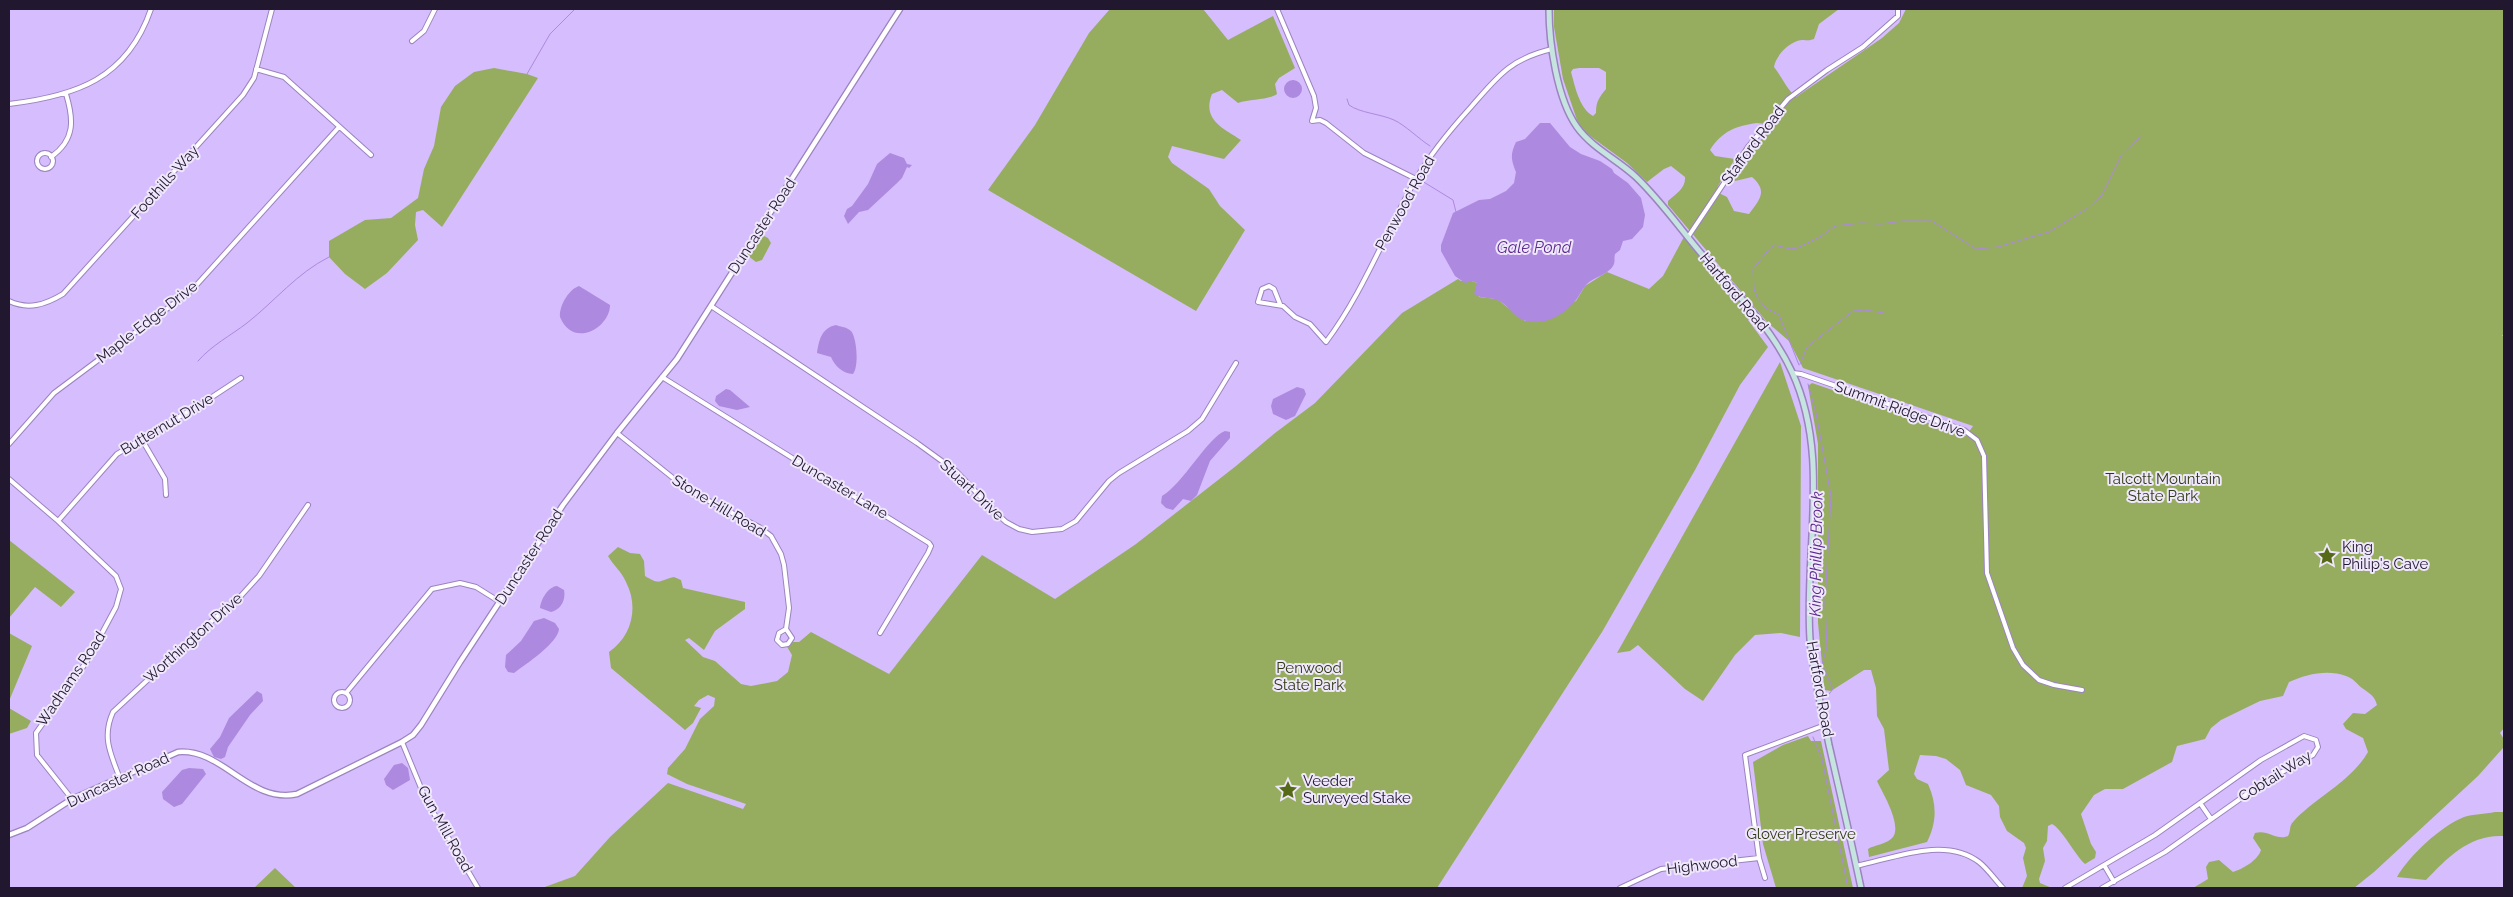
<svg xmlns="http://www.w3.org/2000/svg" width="2513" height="897" font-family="Raleway,sans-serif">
<rect width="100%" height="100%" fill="#d6bdfd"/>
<!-- green -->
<path fill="#96ad60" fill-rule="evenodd" d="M1110 9H1203L1228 40 1273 16 1295 68 1279 78 1275 84 1277 94C1269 100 1250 99 1238 103L1222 90 1212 94C1202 119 1222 128 1241 140L1224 159 1172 146 1168 157 1172 163 1209 189 1220 206 1245 230 1196 311 988 190 1035 125 1089 33Z
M1554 9H1839L1819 24 1814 39C1809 41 1807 40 1802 40 1790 41 1776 55 1774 67 1782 77 1786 88 1796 97L1882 38 1899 23 1906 9H2504V333L2502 336H2504V728L2500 733 2504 739 2503 748 2478 776 2374 872 2354 888H2193L2208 879 2206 867 2209 862 2219 860 2233 872C2243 869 2258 860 2261 850L2253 838 2255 833C2268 829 2276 841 2288 836 2291 831 2289 826 2293 822 2314 798 2351 782 2368 752L2363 738 2346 729 2343 724 2353 713 2365 714 2377 705C2375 696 2369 693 2362 688 2357 684 2353 678 2346 676 2328 669 2306 674 2289 682L2283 696 2260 701 2221 720 2211 728 2205 739 2177 746 2172 762 2123 789H2105L2094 795 2081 814 2091 844 2096 852 2095 858 2085 864C2076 856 2061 828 2052 824L2048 826 2047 841 2043 848 2045 861 2039 879 2040 883 2052 888H2022L2027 876 2023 858 2026 848 2024 843 2007 831 2000 817 1999 806 1991 795 1966 785 1960 770 1946 759 1936 756 1920 755 1914 774 1917 779 1928 784C1937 804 1937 822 1927 842L1869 857 1868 849C1874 845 1888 844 1893 837 1902 824 1882 792 1877 781L1889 770 1884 729 1877 716 1876 688 1871 670H1864L1831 691 1825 690 1824 684 1818 623V444L1808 386 1812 383 1966 436 1973 426 1803 368 1789 341 1767 322 1668 205V201C1676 194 1686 188 1685 177L1671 166 1664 169 1647 182 1627 163 1586 133 1578 123 1563 79 1554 27ZM1579 68H1599L1606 72V89C1599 98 1596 101 1596 113L1593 116C1579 108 1575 86 1571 72L1573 69ZM1757 123 1766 124 1769 129 1731 180 1735 181 1752 177C1768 191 1760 199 1749 214L1734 211 1727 197 1717 192 1718 186 1735 159 1715 156 1710 150C1722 131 1736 126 1757 123Z
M494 68 527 74 538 78 442 227 423 210 416 212 415 225 418 240 387 273 365 289 345 274 329 257V241L365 220 391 218 418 198 424 169 434 146 441 107 455 86 474 72Z
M760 234 768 238 771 243 762 260 756 262 747 255Z
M1685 235 1752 312 1748 320 1768 347 1740 385 1695 470 1602 632 1437 888H542L575 876 610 837 668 783 743 809 746 804 687 784 667 774 668 768 685 749 700 719 714 706 715 698 708 695 699 700 694 706 701 708 693 723 685 730 611 668 609 652C632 636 639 607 626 582 622 572 613 565 608 556L618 547 630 553 640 554 644 561 645 576C661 586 659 580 674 577L681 580 683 588 745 602V609L715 631 704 650 689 638 685 640 703 657 715 661 741 684 751 686 777 681 788 672 792 655 786 645 791 642H799L811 632 889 674 982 555 1055 599 1136 544 1236 466 1275 433 1315 403 1402 313 1458 279 1461 281H1472L1477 283 1479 297 1497 299 1525 321 1576 301 1585 286 1607 272 1649 289 1663 276Z
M1780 362 1801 426 1800 637 1781 633 1755 635 1735 655 1703 701 1685 689 1638 645 1630 651 1617 653Z
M9 540 75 592 61 607 35 587 9 618Z
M9 633 32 646 9 701Z
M9 708 31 721 27 728 9 734Z
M1808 736 1811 741H1821L1853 888H1776L1763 844 1753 762 1783 745Z
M2495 812H2504V836C2470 834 2448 857 2426 880L2397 877C2409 856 2441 826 2464 817 2473 814 2485 814 2495 812Z
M275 868 296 888H254Z"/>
<!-- water -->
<path fill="#ad89df" d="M1284 89a9 9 0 1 1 18 0a9 9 0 1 1-18 0Z
M1540 123H1550L1570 147 1581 154 1600 161 1612 169 1614 173 1628 183 1641 198 1645 215 1643 227 1632 239 1623 241 1620 250 1615 254C1614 258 1615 261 1614 264 1610 274 1594 277 1587 284 1582 289 1580 295 1576 300 1563 317 1539 329 1519 318 1511 313 1508 305 1499 301 1492 296 1483 300 1474 294L1477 283 1472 281 1465 283 1455 276 1441 251V245L1453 213 1479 200 1490 199 1506 191 1514 183 1516 172C1511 159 1510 155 1516 142L1525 139Z
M890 153 904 158 907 164 912 165 909 168 907 167 902 178 896 184 868 210 859 212 848 224 844 216 847 209 852 206 868 184 877 164Z
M579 286 610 305C610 328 573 349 560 317 559 306 569 289 579 286Z
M836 325C841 327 847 327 851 331 857 338 859 367 853 374 843 374 834 365 831 357L817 353C819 341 821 328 836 325Z
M1297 387 1304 389 1306 394 1295 416 1286 420 1273 414 1271 406 1273 399Z
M726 389 730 390 750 407 737 410 719 406 715 401 716 396Z
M1225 431 1230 432V438L1210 461 1197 495 1191 501 1183 499 1173 510 1166 508 1161 503 1162 496C1182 485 1209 436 1225 431Z
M557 586 564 590C566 600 561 610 551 612L540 608C541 599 548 587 557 586Z
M544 618 555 623 559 629C558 643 526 664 514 673L508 672 505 667 506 655 521 641 534 621Z
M257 691 262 694 263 701 250 715 228 747 225 757 221 759 214 757 210 749 220 737 229 718Z
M402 763 408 768 410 780 393 790 386 785 384 779 394 765Z
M189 768 203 769 206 774 182 804 174 807 163 799 162 792 182 770Z"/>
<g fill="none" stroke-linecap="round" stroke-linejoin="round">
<!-- stream -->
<path stroke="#ad89df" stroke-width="1" d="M527 74 550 34 575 9
M1347 99 1349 105C1360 113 1381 114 1394 120 1405 125 1419 139 1430 146
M1422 181 1453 200 1456 212
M198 361C212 345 230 336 247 323 275 301 297 273 329 257
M1800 364 1807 347 1853 311 1865 310 1884 313
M1799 365 1779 315 1766 308 1758 299 1754 289 1753 269 1771 247 1775 245 1790 249 1797 248 1820 237 1835 226 1861 223 1881 224 1903 221H1932L1976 249 1998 247 2031 237 2049 232 2088 208 2102 195 2122 154 2140 137
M1808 384 1816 413 1831 496 1825 602 1827 647 1822 664 1833 689 1829 694
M1813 737 1822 759 1848 888"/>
<!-- minor casing -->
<g stroke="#9c83bf" stroke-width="6">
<path id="minor" d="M1277 9 1314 96 1316 108 1312 121 1320 120 1326 123 1364 153 1416 179
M412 41 424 31 435 9
M256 69 284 77 371 155
M9 104C76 96 127 79 151 9
M37 161a8 8 0 1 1 16 0a8 8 0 1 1-16 0Z
M51 157C75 140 74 120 66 94
M1688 237 1748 147 1788 99 1827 70 1863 47 1898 16V9
M9 301C28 310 45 305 63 294L243 95 254 78 272 9
M1280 304 1274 289 1269 286 1262 289 1258 302 1283 306 1295 317 1310 324 1326 342C1363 293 1385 233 1416 179 1431 153 1451 129 1471 107 1498 76 1510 59 1552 49
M711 306 917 443 957 472 996 513 1006 522 1019 529 1032 532 1062 529 1076 521 1109 481 1119 473 1188 431 1202 419 1236 363
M1793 373 1801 374 1964 430 1977 440 1984 456 1987 573 2013 648 2023 665 2039 680 2054 685 2082 690
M662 377 929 543 931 546 928 553 880 633
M617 433 688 490 759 527 771 536 781 554 784 565 789 608 786 629 779 633 777 640 782 645 788 644 792 638 786 629
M141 438 165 479 166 495
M9 444 54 393 192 290 339 127
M9 479 58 521 116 576 121 589 116 607 87 661 36 733 37 755 72 799
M58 521 117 454 209 399 241 378
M334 700a8 8 0 1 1 16 0a8 8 0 1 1-16 0Z
M346 693 432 589 460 583 476 587 500 602
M402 742 426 800 478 888
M119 776C110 753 102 736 113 712L207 625 239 598 259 576 308 505
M2200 803 2211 819
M2104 865 2114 882
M1856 866C1894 858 1945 836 1979 862 1988 869 1995 880 2003 888
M1765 878 1759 858 1745 755 1825 725
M1620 888 1661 869 1759 858
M2065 888 2155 835 2261 760 2304 736 2316 740 2318 747 2313 755 2264 782 2165 852 2102 888"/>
</g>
<!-- tertiary casing -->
<g stroke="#9c83bf" stroke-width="7">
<path id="tertiary" d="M9 835 27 828 72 799 178 752C223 748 249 804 297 794L402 742 413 735 421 725 460 662 563 505 617 433 677 359 900 9"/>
</g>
<!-- secondary casing -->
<g stroke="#9c83bf" stroke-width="8">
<path id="secondary" d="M1549 9C1549 43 1557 99 1577 127 1592 148 1618 160 1636 177 1660 200 1679 227 1700 252 1733 290 1771 326 1792 372 1831 456 1804 550 1810 639 1813 675 1822 710 1829 745 1840 793 1851 840 1861 888"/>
</g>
<!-- minor -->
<use href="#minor" stroke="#fff" stroke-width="4"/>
<!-- tertiary -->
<use href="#tertiary" stroke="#fff" stroke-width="4.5"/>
<!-- secondary -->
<use href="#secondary" stroke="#c5e3df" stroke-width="5"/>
</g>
<!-- icons -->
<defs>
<g id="sight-bare" transform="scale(1.5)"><path d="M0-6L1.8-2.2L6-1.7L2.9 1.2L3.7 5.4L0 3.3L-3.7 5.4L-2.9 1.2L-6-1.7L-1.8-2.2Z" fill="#556917" stroke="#efe7fb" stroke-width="2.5" paint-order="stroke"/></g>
</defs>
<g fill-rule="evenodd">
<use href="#sight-bare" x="2327" y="556"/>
<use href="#sight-bare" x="1288" y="790"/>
</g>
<g text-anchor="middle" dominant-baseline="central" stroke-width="4" stroke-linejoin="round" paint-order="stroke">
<!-- street labels -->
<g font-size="15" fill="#21172e" stroke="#efe7fb">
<text transform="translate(1753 145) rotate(-53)">Stafford Road</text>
<text transform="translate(165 182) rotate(-48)">Foothills Way</text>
<text transform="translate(1405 203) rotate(-61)">Penwood Road</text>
<text transform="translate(762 226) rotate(-57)">Duncaster Road</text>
<text transform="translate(1734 292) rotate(50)">Hartford Road</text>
<text transform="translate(147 322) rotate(-38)">Maple Edge Drive</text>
<text transform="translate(1900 409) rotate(20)">Summit Ridge Drive</text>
<text transform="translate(167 424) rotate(-31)">Butternut Drive</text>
<text transform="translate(840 487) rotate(31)">Duncaster Lane</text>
<text transform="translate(972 490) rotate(43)">Stuart Drive</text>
<text transform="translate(719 506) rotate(31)">Stone Hill Road</text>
<text transform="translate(529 557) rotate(-57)">Duncaster Road</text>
<text transform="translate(193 638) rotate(-42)">Worthington Drive</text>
<text transform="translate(71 679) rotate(-56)">Wadhams Road</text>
<text transform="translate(1820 689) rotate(80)">Hartford Road</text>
<text transform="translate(2275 776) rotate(-32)">Cobtail Way</text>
<text transform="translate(118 780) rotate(-25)">Duncaster Road</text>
<text transform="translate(445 829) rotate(61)">Gun Mill Road</text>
<text transform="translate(1702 865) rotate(-7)">Highwood</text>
</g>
<!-- park labels -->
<g font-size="15" fill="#2f3a12" stroke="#efe7fb">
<text x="2163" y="479">Talcott Mountain<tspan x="2163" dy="17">State Park</tspan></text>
<text x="1309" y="668">Penwood<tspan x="1309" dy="17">State Park</tspan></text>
<text x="1801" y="834">Glover Preserve</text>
</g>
<!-- poi labels -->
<g font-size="15" fill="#21172e" stroke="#efe7fb" text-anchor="start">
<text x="2342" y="547">King<tspan x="2342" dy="17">Philip's Cave</tspan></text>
<text x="1303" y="781">Veeder<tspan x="1303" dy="17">Surveyed Stake</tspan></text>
</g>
<!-- water labels -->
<g font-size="16" font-style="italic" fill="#5c2a8e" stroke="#efe7fb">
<text x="1534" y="247">Gale Pond</text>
<text transform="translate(1816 554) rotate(-89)">King Phillip Brook</text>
</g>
</g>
<!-- border -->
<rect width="2513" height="897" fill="none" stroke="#21172e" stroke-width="20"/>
</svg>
